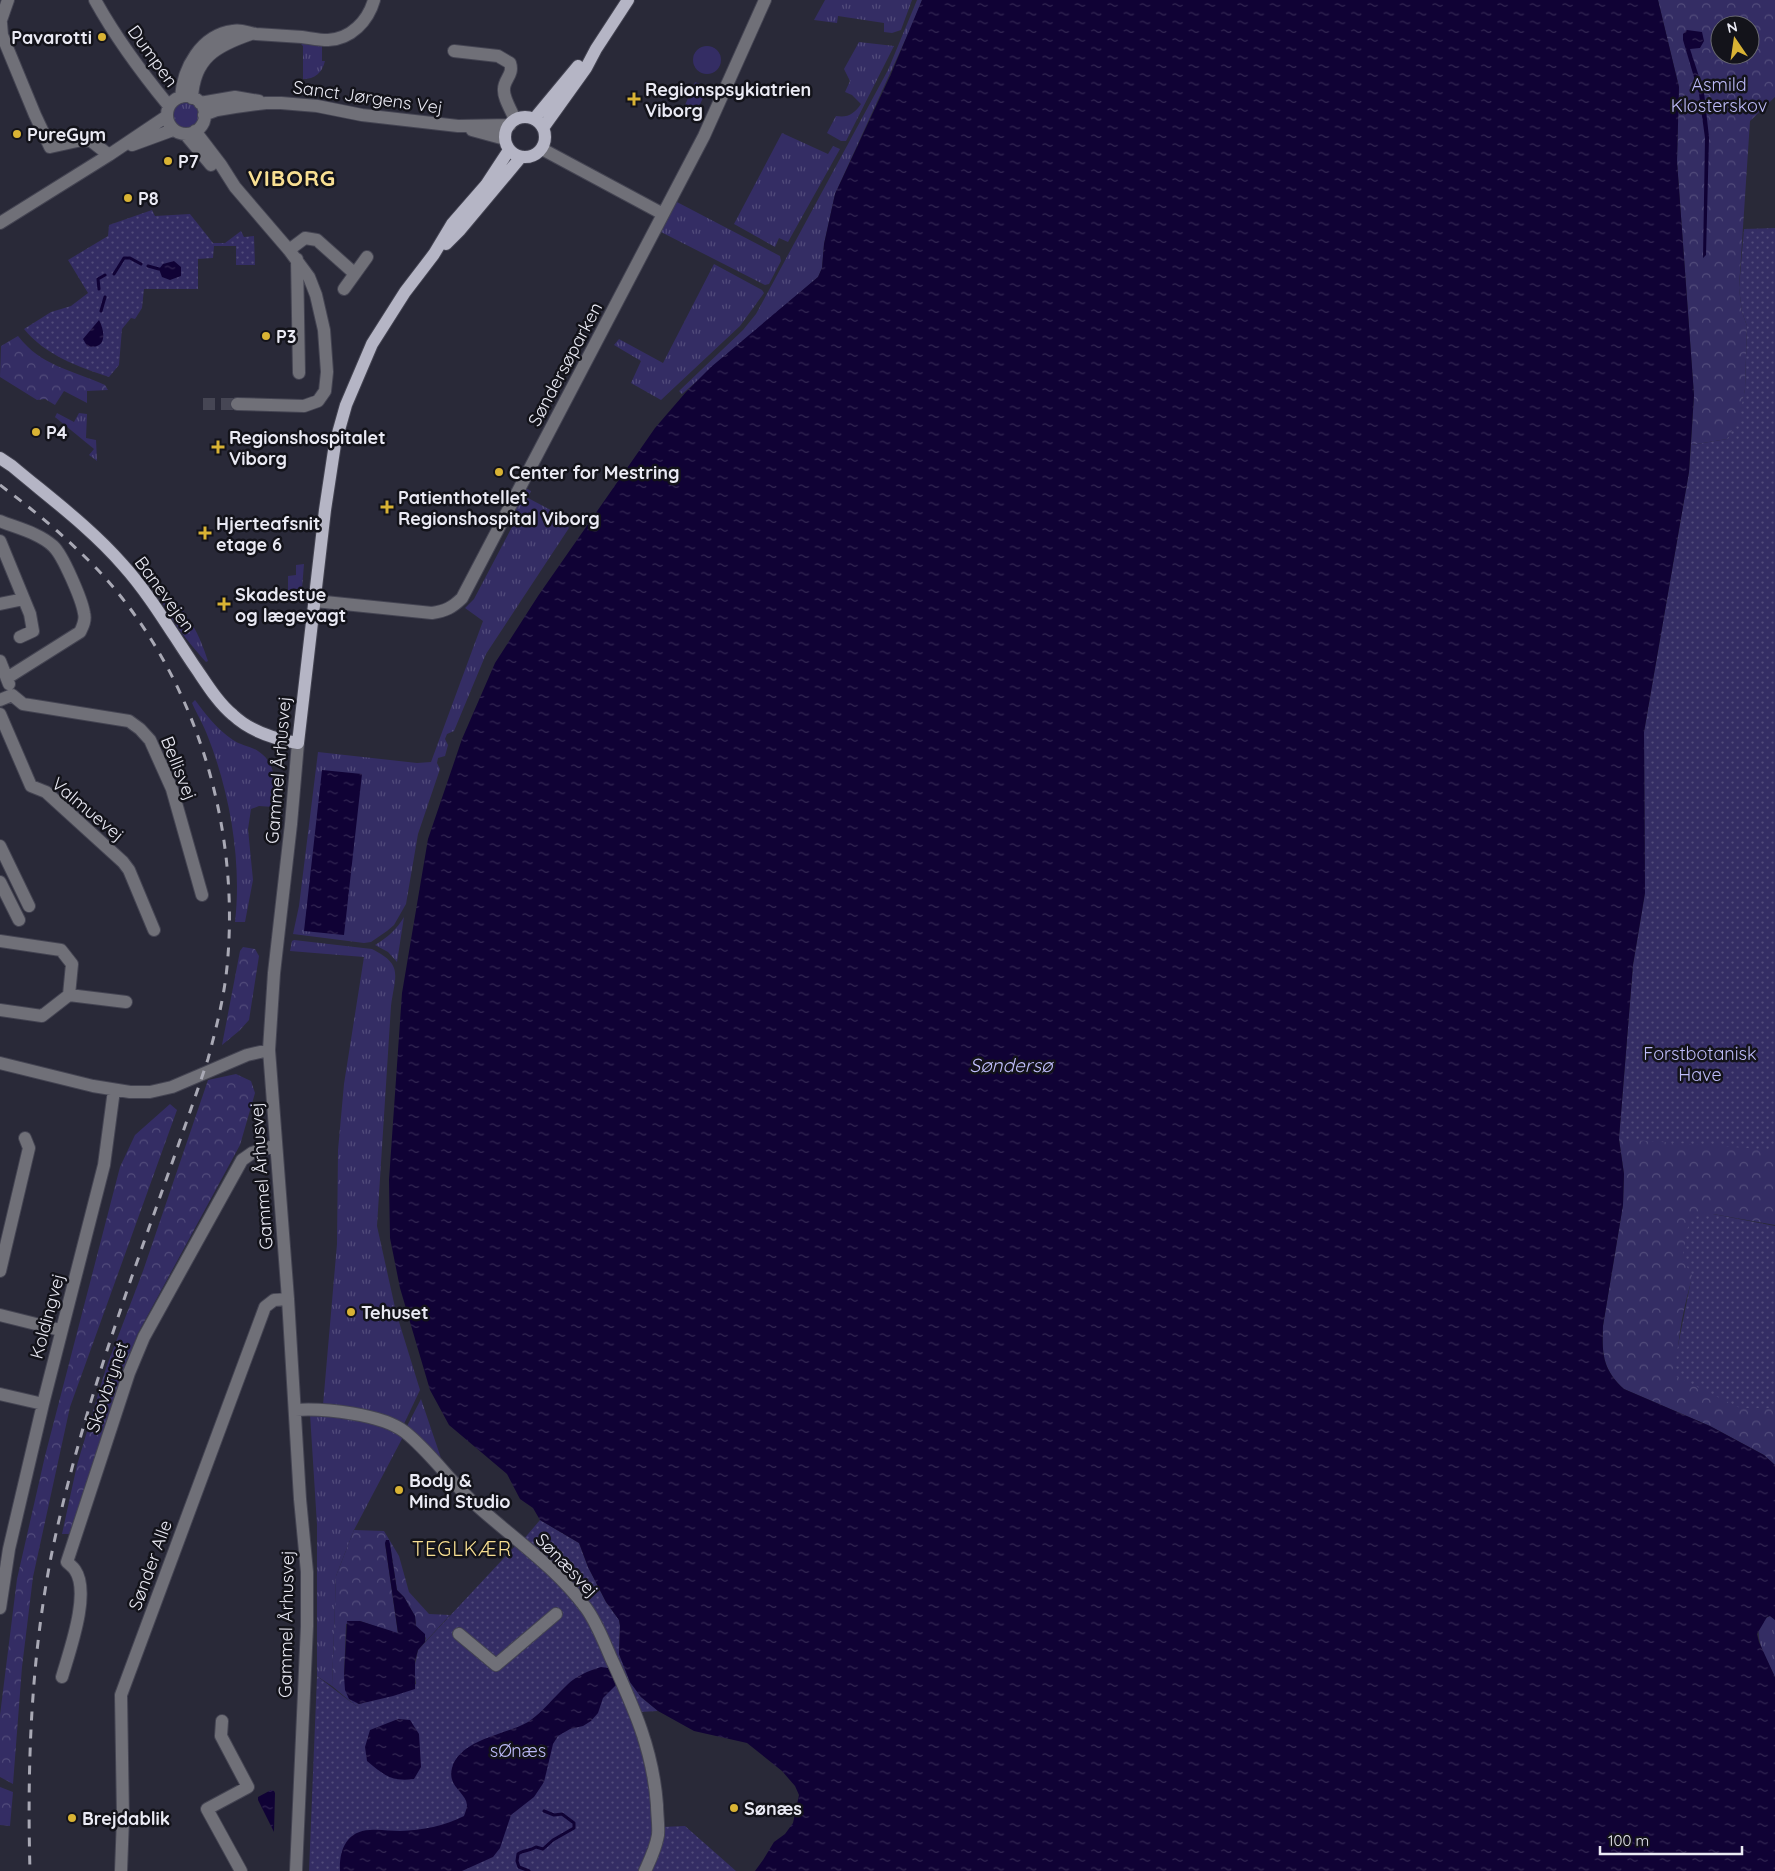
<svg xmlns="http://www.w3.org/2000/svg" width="1775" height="1871" font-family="Quicksand,sans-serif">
<defs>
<pattern id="grass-tufts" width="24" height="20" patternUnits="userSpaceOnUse" patternTransform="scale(1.25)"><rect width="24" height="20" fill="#342d64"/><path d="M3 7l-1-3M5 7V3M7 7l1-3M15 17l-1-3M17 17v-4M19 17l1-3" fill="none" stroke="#524c7b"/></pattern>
<pattern id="forest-crowns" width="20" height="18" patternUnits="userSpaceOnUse" patternTransform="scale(1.25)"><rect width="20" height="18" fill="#342d64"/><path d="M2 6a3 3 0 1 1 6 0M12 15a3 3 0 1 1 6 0" fill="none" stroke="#524c7b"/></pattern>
<pattern id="park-dots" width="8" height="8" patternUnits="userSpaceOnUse" patternTransform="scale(1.25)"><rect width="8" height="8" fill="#342d64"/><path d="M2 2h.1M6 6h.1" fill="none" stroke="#524c7b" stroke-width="1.8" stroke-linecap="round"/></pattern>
<pattern id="water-ripples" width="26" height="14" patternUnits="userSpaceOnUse" patternTransform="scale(1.25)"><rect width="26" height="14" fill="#100235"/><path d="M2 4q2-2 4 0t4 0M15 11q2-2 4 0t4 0" fill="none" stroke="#332753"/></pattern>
</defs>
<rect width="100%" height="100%" fill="#292938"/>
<!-- grass -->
<path fill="url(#grass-tufts)" d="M825 0H912L901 30 892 33 884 32V23L838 16 837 23 814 20Z
M917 0H922L913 23 835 194 824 244 822 268 818 277 682 394 679 391 743 330 756 314 888 70Z
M859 42 894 46 846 141H841L827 133 836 116C848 118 854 114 861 104L852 95 845 92 850 81 844 69Z
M300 43 322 45V61H325C322 73 315 79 303 79V46Z
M173 115a13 13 0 1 1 26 0a13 13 0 1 1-26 0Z
M782 133 828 154 833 146 840 149 788 242 779 238 775 247 734 224Z
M675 201 780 256 781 261 769 284 765 285 659 231Z
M714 264 762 290 764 293 740 326 661 400 631 383 641 361 614 345 619 339 663 363Z
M57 413 74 422 79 413 87 414 86 438 96 440 97 461 89 455 94 449 55 417Z
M524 487 531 491 528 498 560 515 569 528 486 654 454 731 447 734 445 739 448 745 445 756 438 758 437 763 440 769 418 834 406 904 394 925 387 931 371 942 364 943 293 934 299 906 318 752 417 763 431 762 483 621 465 608 474 599 513 525 509 517Z
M304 564 301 601H288V576L296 575V565Z
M154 581 171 602 175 600C192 621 200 636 208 661L206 662C187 641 160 608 154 581Z
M195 700C206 715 217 729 233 740 240 745 250 746 258 751 278 764 275 785 273 807L259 806 251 809 248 829 253 880 245 922H235C242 862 230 793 208 737 204 726 197 714 192 703Z
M404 917 397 962 388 952 375 945C387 938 397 929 404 917Z
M294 940 372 949C404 965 395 975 391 1006L377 1226 396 1312 420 1390 403 1426 323 1405 337 1244 338 1150 344 1084 364 957 290 951 292 941Z
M421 1399 444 1467 406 1428Z
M317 1413 378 1423 404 1435 354 1530 336 1576 332 1686 317 1676V1525L310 1414Z
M1770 1616 1775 1620V1677C1768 1661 1745 1627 1770 1616Z"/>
<!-- forest -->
<path fill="url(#forest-crowns)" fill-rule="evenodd" d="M1658 0H1775V97L1750 121 1739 288 1742 312 1747 326 1745 389 1740 419 1727 439 1691 445 1694 395 1677 161 1679 87ZM1720 25H1750V55H1720Z
M18 336C41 366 72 370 105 385L108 390 87 391V403L64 391 55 405 45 399 37 400 0 377 1 346Z
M243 947 255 949 259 956 249 1020 239 1031 222 1045 240 951Z
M1775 1038V1225L1713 1214C1695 1266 1676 1320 1677 1375L1775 1404V1465L1764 1455 1710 1426 1624 1389C1602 1369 1602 1353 1603 1326L1623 1205 1624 1174 1619 1139 1622 1109Z
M236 1074 251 1081 255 1093 240 1145 137 1335 70 1534H62L77 1465 106 1368 143 1271 208 1080Z
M170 1104 177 1110 70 1407 33 1577 22 1667 13 1784 0 1777V1715L17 1579 45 1456 120 1167 135 1135Z
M354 1530 384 1531 399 1556 409 1592 429 1614 450 1615 425 1642 426 1638 416 1626 415 1616 404 1597 397 1590 390 1544 385 1543 398 1634 360 1621 346 1624 344 1676 358 1704 373 1701 356 1706 332 1686 336 1576Z
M0 1787 13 1792 10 1826 0 1825Z"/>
<!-- park -->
<path fill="url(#park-dots)" d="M152 210 155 216 190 214 213 243H225L241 231 244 237 254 236 255 265H236V246H214L213 258 198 259V289H144L142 308 135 319 131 318 122 329 119 365 109 377C78 367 44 354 24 329L51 312 71 306 88 293 68 260 108 236 109 225Z
M1775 228V1150L1619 1139 1633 965 1645 893 1644 732 1689 472 1691 445 1727 439 1739 419 1745 389 1747 326 1742 312 1739 288 1744 229Z
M1713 1214 1775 1226V1408H1740L1675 1376 1677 1351 1692 1275 1682 1259 1690 1216Z
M540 1520 579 1543 588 1567 606 1602 619 1620 620 1626 619 1654 630 1682 641 1697 658 1711 640 1712 591 1612 523 1540Z
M516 1545 528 1552 585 1613 640 1732 655 1827 643 1871H309L317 1676 356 1706 416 1684 414 1669 418 1650Z
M685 1826 736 1871H649L661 1827Z"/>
<!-- pitch -->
<path fill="#342d64" d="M693 60a14 14 0 1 1 28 0a14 14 0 1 1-28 0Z
M695 82 708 87 697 111 685 105Z"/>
<!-- water -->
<path fill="url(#water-ripples)" d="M922 0H1658L1679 87 1677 161 1694 395 1689 472 1644 732 1645 893 1633 965 1619 1139 1624 1174 1623 1205 1603 1326C1602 1353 1602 1369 1624 1389L1710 1426 1764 1455 1775 1465V1620L1770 1616 1767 1617 1757 1634 1759 1642 1775 1677V1871H755L763 1860 774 1842 785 1834 793 1823 799 1795 795 1786 782 1771 747 1743 694 1731 658 1711 641 1697 630 1682 619 1654 620 1626 619 1620 606 1602 588 1567 579 1543 540 1520 533 1508 520 1499 507 1474 449 1425 430 1390 400 1288 390 1238 389 1180 402 993 428 839 462 739 495 663 538 596 655 428 686 392 711 367 818 277 822 268 824 244 835 194 891 74Z
M1687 30 1702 32 1704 41 1700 48 1690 49 1704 92 1709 137 1706 255 1703 258 1705 138 1699 94 1683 40V34Z
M174 261 181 267V276L170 280 162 277 159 269 163 264Z
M99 320C106 333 106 351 87 346L83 339Z
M322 770 362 774 344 935 304 931Z
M386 1540H389L390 1544 397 1590 404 1597 415 1616 416 1626 425 1634V1642L418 1650 415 1661V1689L393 1696 359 1704 349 1699 345 1690 344 1676 347 1621H360L398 1633 385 1543Z
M601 1667 609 1668 616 1685 603 1698 598 1713 591 1721 583 1726 570 1729 558 1736 553 1744 544 1782 534 1797 511 1815 500 1848 493 1857 462 1871H340C339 1851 346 1831 370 1830 380 1829 390 1831 400 1831 423 1830 444 1826 464 1816 465 1813 467 1808 467 1805 466 1792 447 1787 452 1768 460 1739 506 1735 528 1722 543 1712 554 1697 567 1685 576 1676 588 1671 601 1667Z
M398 1719 410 1720 419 1734 421 1767 414 1779C391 1782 384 1775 367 1761L365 1747 370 1730Z
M271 1790 274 1791 275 1793 274 1832 258 1800V1797Z"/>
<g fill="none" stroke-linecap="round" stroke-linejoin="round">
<!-- stream -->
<path stroke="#100235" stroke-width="3" d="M148 266 159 269
M114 274 124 258H130L141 264
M99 289 98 279 105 275
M101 311 105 297
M529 1871 519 1867 517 1861 518 1854C523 1850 530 1851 536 1847L543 1849 553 1840 574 1828V1823L562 1814 554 1815 544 1811"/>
<!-- minor-tunnel -->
<path stroke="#464654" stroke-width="12" stroke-dasharray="12 6" stroke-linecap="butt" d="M203 404H237"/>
<!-- minor casing -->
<g stroke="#444452" stroke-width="14">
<path id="minor" d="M95 0C116 38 142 73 169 106
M0 23 8 0
M1 23 2 35 35 115 50 147 82 140 91 141 109 155
M454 51 498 56 510 63C514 75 504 79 504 89 503 98 512 111 515 120
M167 115a19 19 0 1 1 38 0a19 19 0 1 1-38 0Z
M181 97C183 68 201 35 233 31 241 29 248 33 256 34 271 35 286 36 302 37 310 38 319 40 328 40 351 39 368 21 374 0
M192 98C194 58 216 46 251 34
M200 103 235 97 259 101
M204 115 217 110 235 107 266 103H281L317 106 362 115 458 126 510 125
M472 130 505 139
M195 131 221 165 235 187 289 250 309 277 316 295 324 330 327 372 325 391 318 401 304 406 237 404
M185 134 211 165
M132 145 173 130
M542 149 663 214
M0 223 109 155 167 116
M289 250 305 238 317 240 354 273
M297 259 299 373
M344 289 367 257
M0 521C17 528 39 533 53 546 63 555 82 600 84 613 86 620 83 626 80 632L7 678
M0 541 30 614 33 631 20 637
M315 601 432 613C445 611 452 608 462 598L704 136 765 0
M0 604 24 599
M0 661 9 684
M12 695 23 704 129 721 140 729 150 740 172 789 202 895
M0 700 12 695
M0 714 31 786 46 792 123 862 129 870 154 930
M0 846 29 906
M0 882 19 920
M0 941 61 950 72 964 69 995
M0 1010 42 1016 69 995 126 1002
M0 1063 93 1086 130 1092H150L172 1087 247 1055 269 1050
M0 1271 29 1148 25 1138
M0 1315 60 1330
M0 1394 43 1404
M295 1410C324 1408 382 1414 405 1432 430 1452 449 1480 473 1502 511 1537 555 1566 586 1608 597 1623 604 1642 611 1658 634 1708 653 1750 657 1805 657 1815 659 1826 658 1835 656 1848 650 1860 645 1871
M0 1608 9 1549 43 1404 104 1165 114 1090
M459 1634 496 1665 556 1614
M62 1677C69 1652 91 1593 75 1570 73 1567 70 1565 67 1562L129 1373 144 1337 242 1160 252 1153 276 1145
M222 1721 221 1736 248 1787 207 1809 241 1871
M121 1871 123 1818 121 1695 265 1307 274 1300 288 1299
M296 1871 307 1626V1572L300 1499 288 1299 269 1050 274 973 291 824 298 743"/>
</g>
<!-- major casing -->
<g stroke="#444452" stroke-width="14">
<path id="major" d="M505 137a20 20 0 1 1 40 0a20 20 0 1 1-40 0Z
M534 119 578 66
M543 128 586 68 596 49 628 0
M446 244 460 230 521 157
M0 458 12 466C50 498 91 528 123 565 150 595 170 630 193 664 205 681 217 702 233 715 251 732 274 739 298 743L325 510 335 444 346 405 372 344 405 292 434 254 452 224 486 185 509 150"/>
</g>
<!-- minor -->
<use href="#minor" stroke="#707078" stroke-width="12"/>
<!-- major -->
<use href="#major" stroke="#b5b5c5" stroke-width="12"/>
<!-- rail -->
<path stroke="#a9a9b5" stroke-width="3" stroke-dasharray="9 9" stroke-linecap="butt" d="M0 485C35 511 67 538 97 569 195 673 241 826 227 967 224 998 216 1029 208 1059 153 1224 86 1385 51 1557 31 1660 27 1766 30 1871"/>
</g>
<!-- markers -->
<g fill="#d9b334" stroke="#13131a" stroke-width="2">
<circle cx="102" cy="37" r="5"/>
<path d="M631.5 91.5h5v5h5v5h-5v5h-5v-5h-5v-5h5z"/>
<circle cx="17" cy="134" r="5"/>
<circle cx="168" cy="161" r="5"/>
<circle cx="128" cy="198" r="5"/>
<circle cx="266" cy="336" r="5"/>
<circle cx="36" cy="432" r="5"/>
<path d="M215.5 439.5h5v5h5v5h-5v5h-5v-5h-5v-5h5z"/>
<circle cx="499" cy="472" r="5"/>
<path d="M384.5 499.5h5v5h5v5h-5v5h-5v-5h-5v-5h5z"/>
<path d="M202.5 525.5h5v5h5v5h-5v5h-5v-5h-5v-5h5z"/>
<path d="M221.5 596.5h5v5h5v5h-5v5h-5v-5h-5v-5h5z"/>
<circle cx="351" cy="1312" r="5"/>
<circle cx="399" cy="1490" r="5"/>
<circle cx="734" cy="1808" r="5"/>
<circle cx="72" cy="1818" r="5"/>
</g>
<g text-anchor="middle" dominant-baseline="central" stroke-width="5" stroke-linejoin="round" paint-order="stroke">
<!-- poi labels -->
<g font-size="18" font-weight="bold" fill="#eaeaf4" stroke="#13131a" text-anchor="start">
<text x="92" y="37" text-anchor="end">Pavarotti</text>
<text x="645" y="89">Regionspsykiatrien<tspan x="645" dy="21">Viborg</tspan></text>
<text x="27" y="134">PureGym</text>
<text x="178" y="161">P7</text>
<text x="138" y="198">P8</text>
<text x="276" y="336">P3</text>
<text x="46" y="432">P4</text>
<text x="229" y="437">Regionshospitalet<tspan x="229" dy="21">Viborg</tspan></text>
<text x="509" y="472">Center for Mestring</text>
<text x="398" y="497">Patienthotellet<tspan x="398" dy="21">Regionshospital Viborg</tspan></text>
<text x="216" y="523">Hjerteafsnit<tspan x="216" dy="21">etage 6</tspan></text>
<text x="235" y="594">Skadestue<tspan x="235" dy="21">og lægevagt</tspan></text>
<text x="361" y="1312">Tehuset</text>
<text x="409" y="1480">Body &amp;<tspan x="409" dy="21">Mind Studio</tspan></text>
<text x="744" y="1808">Sønæs</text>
<text x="82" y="1818">Brejdablik</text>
</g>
<!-- street labels -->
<g font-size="18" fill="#eaeaf4" stroke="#13131a">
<text transform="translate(153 56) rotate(54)">Dumpen</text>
<text transform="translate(368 97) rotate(8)">Sanct Jørgens Vej</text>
<text transform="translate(565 364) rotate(-62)">Søndersøparken</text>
<text transform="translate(165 594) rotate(54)">Banevejen</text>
<text transform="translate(179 768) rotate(68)">Bellisvej</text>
<text transform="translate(278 770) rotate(-85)">Gammel Århusvej</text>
<text transform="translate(88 809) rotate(40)">Valmuevej</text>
<text transform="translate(261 1176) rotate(-94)">Gammel Århusvej</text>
<text transform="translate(47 1316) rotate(-75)">Koldingvej</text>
<text transform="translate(107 1387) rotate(-71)">Skovbrynet</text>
<text transform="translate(150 1565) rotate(-70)">Sønder Alle</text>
<text transform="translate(567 1565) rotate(46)">Sønæsvej</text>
<text transform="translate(286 1624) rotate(-89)">Gammel Århusvej</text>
</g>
<!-- park labels -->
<g font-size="18" fill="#bebcfa" stroke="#13131a">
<text x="1719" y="84">Asmild<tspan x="1719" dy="21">Klosterskov</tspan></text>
<text x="1700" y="1053">Forstbotanisk<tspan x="1700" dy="21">Have</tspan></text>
<text x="518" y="1750">sØnæs</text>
</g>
<!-- water labels -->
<g font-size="19" font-style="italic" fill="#c1bffd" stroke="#13131a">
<text x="1011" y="1065">Søndersø</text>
</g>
<!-- quarter labels -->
<g font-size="20" letter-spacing="1" fill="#f8df92" stroke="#13131a">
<text x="462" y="1548">TEGLKÆR</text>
</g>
<!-- district labels -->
<g font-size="22" font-weight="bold" letter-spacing="1" fill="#f8df92" stroke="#13131a">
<text x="292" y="178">VIBORG</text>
</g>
</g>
<!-- north arrow -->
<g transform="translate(1735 40) rotate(347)"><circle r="24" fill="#13131a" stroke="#696971"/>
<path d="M0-4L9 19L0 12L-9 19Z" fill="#d9b334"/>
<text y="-8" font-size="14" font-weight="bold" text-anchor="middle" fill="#eaeaf4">N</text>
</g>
<!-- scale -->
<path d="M1600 1846v8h142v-8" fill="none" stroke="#eaeaf4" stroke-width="2.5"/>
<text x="1608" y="1846" font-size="15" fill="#eaeaf4" stroke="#13131a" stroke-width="4" paint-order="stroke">100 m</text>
</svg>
